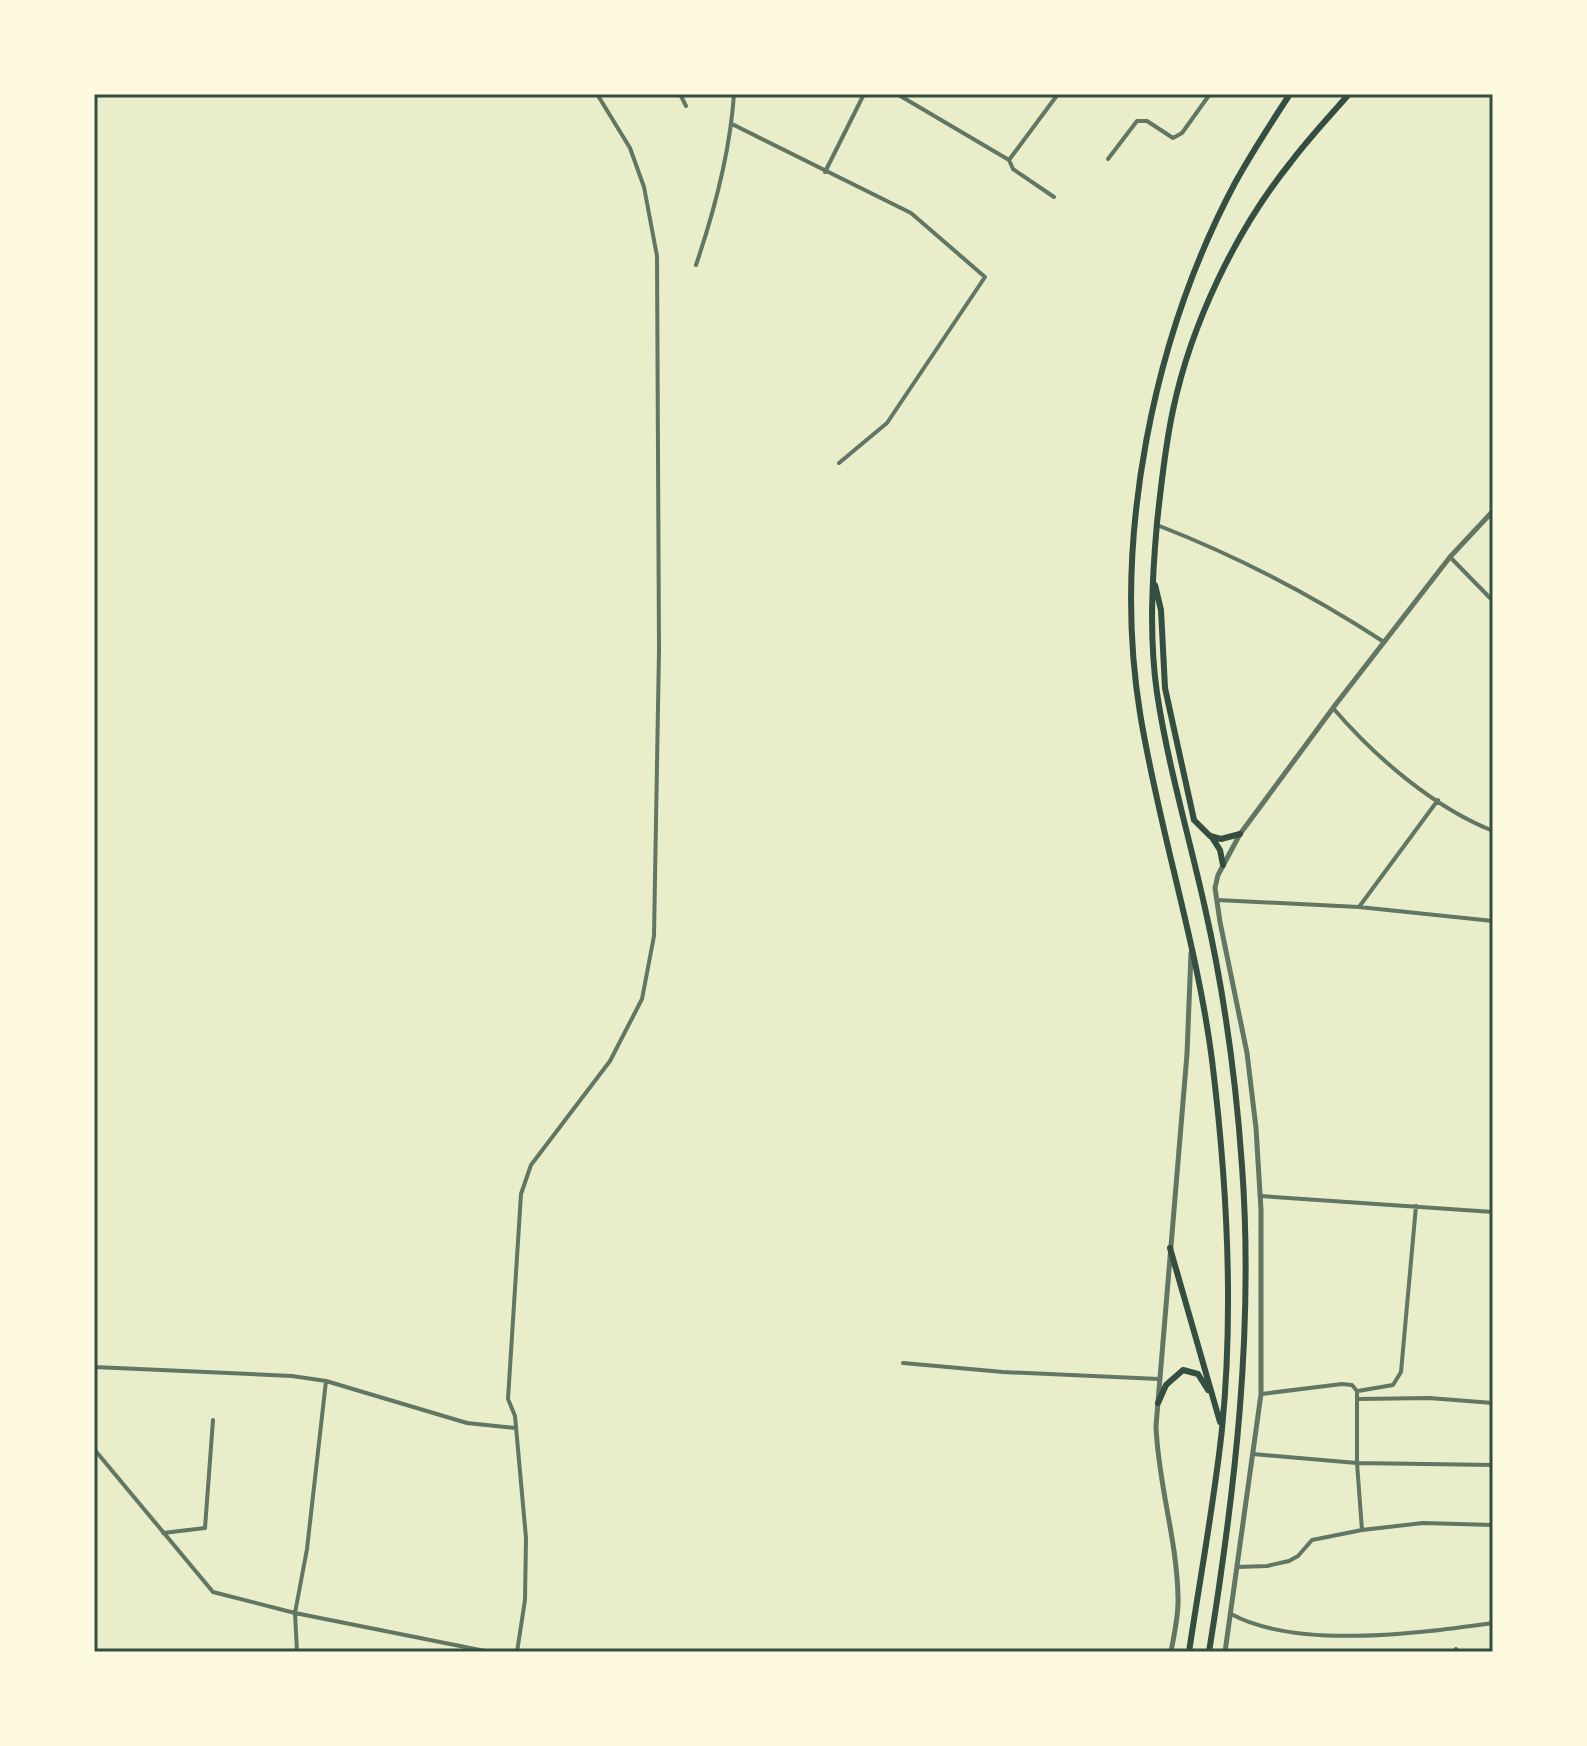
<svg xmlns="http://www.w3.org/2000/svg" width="1587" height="1746" font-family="'Nunito Sans',sans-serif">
<rect width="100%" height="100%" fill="#e9edc9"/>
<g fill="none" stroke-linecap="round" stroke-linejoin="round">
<!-- minor -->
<path stroke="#617663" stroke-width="4" d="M680 94 686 106
M897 94 1009 160 1058 94
M732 124 911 213 985 277 887 423 839 463
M1108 159 1137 121H1147L1173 138 1182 133 1210 94
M1009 160 1013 169 1054 197
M825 172 864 94
M696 265C715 209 730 153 734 94
M1157 525C1237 556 1312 595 1384 642
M1450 557 1493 601
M1333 708C1375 757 1433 807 1493 831
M1217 900 1359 907 1493 921
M1359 907 1438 800
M1260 1196 1493 1212
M903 1363 1003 1372 1159 1379
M94 1367 292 1376 326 1381 467 1423 516 1428
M1358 1391 1393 1385 1401 1372 1416 1206
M1261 1394 1342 1384 1352 1385 1357 1391V1463L1362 1530
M1359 1399 1429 1398 1493 1403
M94 1449 213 1592 295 1613 307 1549 326 1381
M1253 1454 1357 1463 1493 1465
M163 1533 205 1528 213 1420
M1237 1567 1267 1566 1289 1561 1298 1556 1312 1540 1362 1530 1423 1523 1493 1525
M1231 1614C1298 1650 1419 1633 1493 1623
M1456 1649 1457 1652
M297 1652 295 1613 490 1652
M517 1652 525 1600 526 1538 515 1416 508 1399 521 1194 531 1165 610 1061 642 999 654 936 659 650 657 256 644 187 630 148 597 94"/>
<!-- tertiary -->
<path stroke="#617663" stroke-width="5" d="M1171 1652C1174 1634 1179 1615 1178 1597 1177 1539 1158 1484 1156 1426L1187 1054 1191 953
M1225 1652 1261 1394V1210L1256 1128 1247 1053 1220 922 1215 888 1218 875 1240 834 1336 704 1450 557 1493 511"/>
<!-- trunk -->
<path stroke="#344e41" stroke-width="6" d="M1155 585 1161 610 1165 688 1194 820 1210 836 1221 839 1240 834
M1211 836 1220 850 1223 865
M1170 1248 1220 1422
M1158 1403 1166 1385 1183 1370 1198 1374 1208 1390
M1189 1652C1200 1578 1214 1504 1222 1429 1234 1308 1227 1181 1212 1060 1197 943 1159 830 1140 713 1112 540 1153 337 1235 183 1252 152 1271 123 1290 94
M1209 1652C1235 1491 1254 1329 1242 1166 1236 1080 1224 992 1205 908 1189 836 1168 766 1157 693 1149 637 1152 579 1157 523 1161 485 1165 447 1173 410 1191 324 1236 230 1291 162 1309 138 1330 116 1349 94"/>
</g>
<!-- border -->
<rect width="1587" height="1746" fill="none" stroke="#fefae0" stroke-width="192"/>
<rect x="96" y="96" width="1395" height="1554" fill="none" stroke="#344e41" stroke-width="3"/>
</svg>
